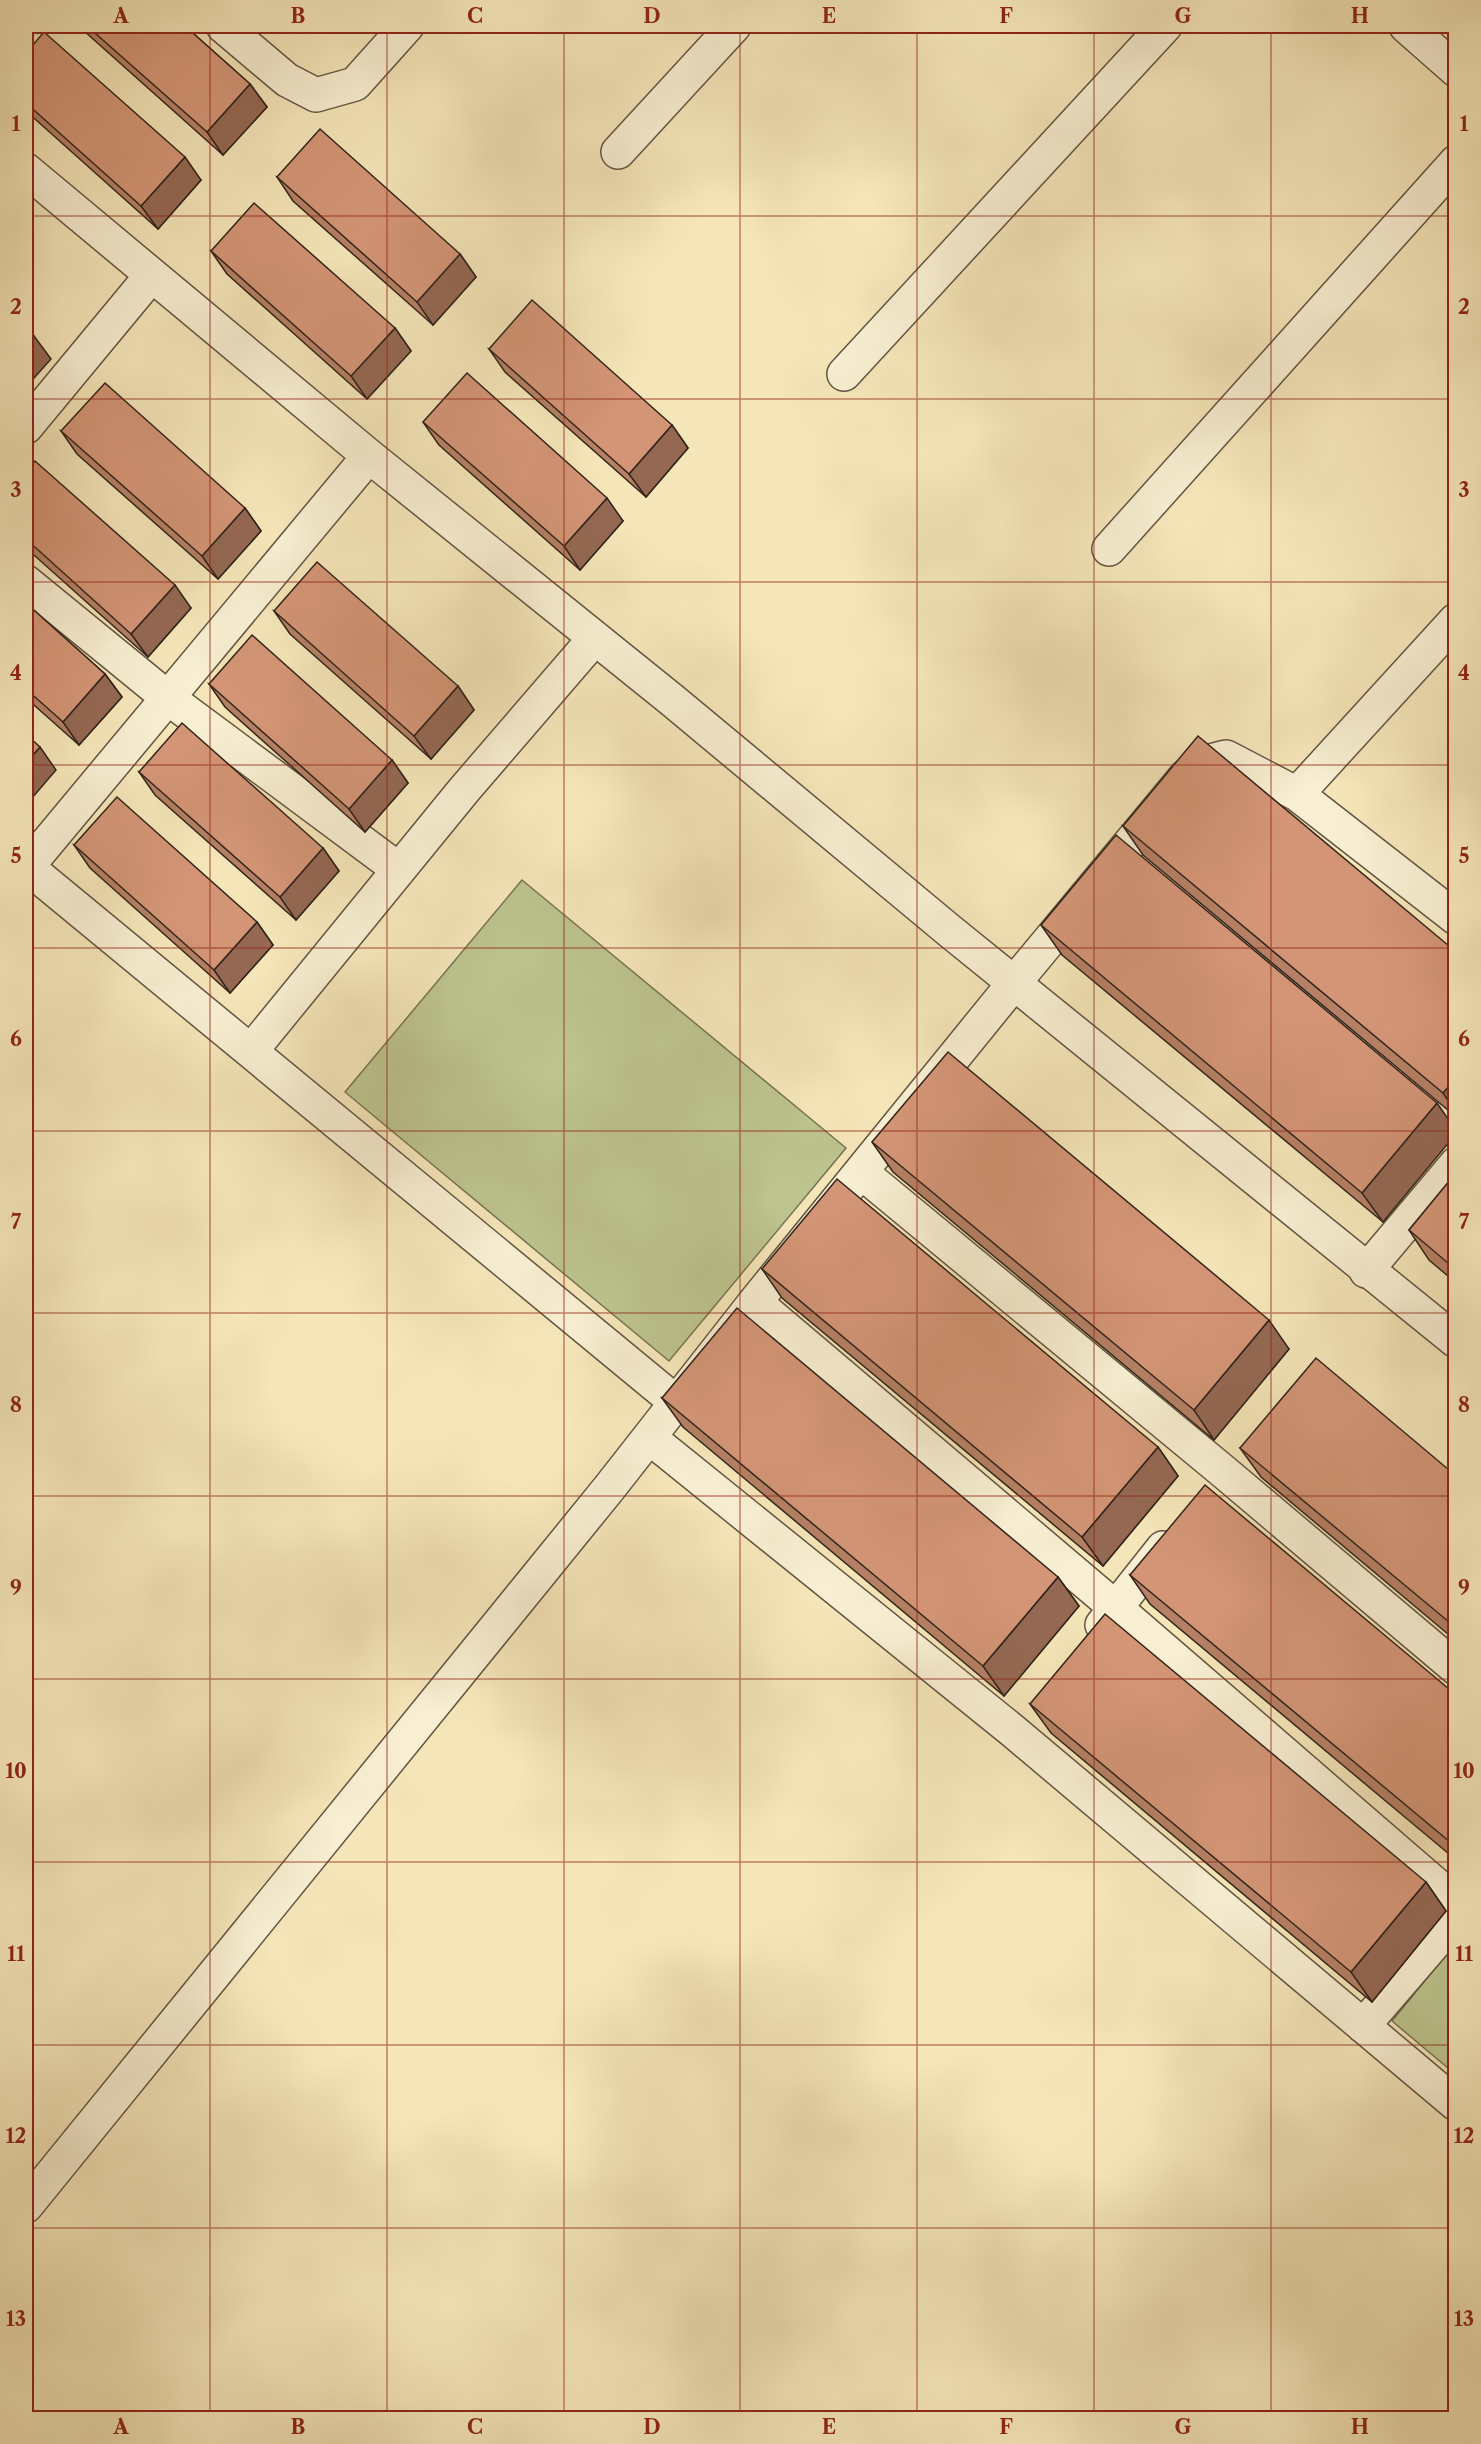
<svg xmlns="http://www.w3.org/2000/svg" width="1481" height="2444" font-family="'Libre Caslon Text',serif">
<rect width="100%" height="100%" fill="#f5e6b9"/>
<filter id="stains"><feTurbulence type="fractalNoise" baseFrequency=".00333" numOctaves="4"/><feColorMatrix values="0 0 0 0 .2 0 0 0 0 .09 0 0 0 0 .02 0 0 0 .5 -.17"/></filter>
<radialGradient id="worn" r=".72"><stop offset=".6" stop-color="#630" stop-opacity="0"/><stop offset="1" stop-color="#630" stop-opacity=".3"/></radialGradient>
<!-- green -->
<path fill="#bdc48e" stroke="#777454" stroke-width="1.5" d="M522 880 846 1148 669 1361 345 1092Z
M1455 1944V2074L1392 2021Z"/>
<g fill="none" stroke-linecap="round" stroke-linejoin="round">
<!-- minor casing -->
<g stroke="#625441" stroke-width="36">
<path id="minor" d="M223 26 287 80 316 95 355 84 407 26
M1406 26 1456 70
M618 152 734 26
M26 170 369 456 672 700 951 932 1456 1341
M844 374 1165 26
M26 427 151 276
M1109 549 1456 162
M26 582 168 698 398 869
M1297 794 1456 620
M26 866 677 1403
M27 867 369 456
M251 1051 464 790 594 639
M861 1172 1224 1472 1456 1668
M1366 1271 1456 1164
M755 1302 1116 1608 1456 1902
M650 1438 1013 1731 1456 2104
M1102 1625 1163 1548
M1363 2026 1456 1918
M26 2206 610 1487 755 1302 1014 983 1185 777 1203 763 1226 757 1297 794 1456 918"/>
</g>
<!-- minor -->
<use href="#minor" stroke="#f8efd2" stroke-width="33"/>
</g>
<!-- wall -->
<path fill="#b58065" stroke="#312319" stroke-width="1.5" d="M80 26H185L250 84 267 107 223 155 83 30Z
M26 53 201 180 158 229 26 111Z
M277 177 460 254 476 277 433 325 293 201Z
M211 251 395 328 411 351 367 399 227 274Z
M489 349 672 425 688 448 646 497 505 372Z
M423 422 623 521 580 570 439 445Z
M61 431 245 508 261 531 218 579 77 454Z
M26 471 191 608 148 657 26 548Z
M26 603 105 674 122 697 79 745 26 698Z
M274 611 458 686 474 710 431 759 290 634Z
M209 684 392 760 408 783 365 832 225 707Z
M139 772 323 848 339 871 296 920 155 795Z
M1123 826 1455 951V1116L1143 855Z
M74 845 257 922 273 945 230 993 90 868Z
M1041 925 1455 1129 1383 1222 1062 955Z
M872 1142 1289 1349 1214 1440 893 1172Z
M1455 1174V1282L1429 1260 1409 1230Z
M762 1269 1158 1447 1178 1476 1103 1566 782 1298Z
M662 1398 1058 1577 1079 1606 1004 1696 683 1427Z
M1240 1448 1455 1475V1640L1261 1477Z
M1130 1575 1455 1694V1859L1150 1604Z
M1030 1704 1426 1882 1446 1911 1372 2002 1051 1733Z"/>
<!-- shaded-wall -->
<path fill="#946853" stroke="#312319" stroke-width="1.5" d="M250 84 267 107 223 155 207 132Z
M185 157 201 180 158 229 141 206Z
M460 254 476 277 433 325 417 302Z
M395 328 411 351 367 399 351 376Z
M34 336 51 359 26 387V346Z
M672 425 688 448 646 497 629 474Z
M607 498 623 521 580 570 564 546Z
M245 508 261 531 218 579 202 556Z
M175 585 191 608 148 657 131 634Z
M105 674 122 697 79 745 63 722Z
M458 686 474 710 431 759 414 736Z
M40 747 56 770 26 805V763Z
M392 760 408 783 365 832 349 809Z
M323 848 339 871 296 920 280 897Z
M257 922 273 945 230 993 214 970Z
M1455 1079V1111L1443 1093Z
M1437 1103 1455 1129V1135L1383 1222 1362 1193Z
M1269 1320 1289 1349 1214 1440 1194 1410Z
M1158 1447 1178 1476 1103 1566 1082 1537Z
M1058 1577 1079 1606 1004 1696 983 1666Z
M1455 1836V1850L1450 1842Z
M1426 1882 1446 1911 1372 2002 1351 1972Z"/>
<!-- building -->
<path fill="#d39576" stroke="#312319" stroke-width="1.5" d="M87 26H185L250 84 207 132Z
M44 32 185 157 141 206 26 103V53Z
M320 129 460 254 417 302 277 177Z
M254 203 395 328 351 376 211 251Z
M532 300 672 425 629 474 489 349Z
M26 328 34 336 26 346Z
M467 373 607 498 564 546 423 422Z
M105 383 245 508 202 556 61 431Z
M35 461 175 585 131 634 26 539V471Z
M317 562 458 686 414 736 274 611Z
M26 603 105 674 63 722 26 689Z
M252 635 392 760 349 809 209 684Z
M182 723 323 848 280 897 139 772Z
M26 734 40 747 26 763Z
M1198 736 1455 951V1079L1443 1093 1123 826Z
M117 797 257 922 214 970 74 845Z
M1116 835 1437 1103 1362 1193 1041 925Z
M948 1052 1269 1320 1194 1410 872 1142Z
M1455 1174V1269L1409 1230Z
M837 1179 1158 1447 1082 1537 762 1269Z
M737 1308 1058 1577 983 1666 662 1398Z
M1316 1358 1455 1475V1627L1240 1448Z
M1205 1485 1455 1694V1836L1450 1842 1130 1575Z
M1105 1614 1426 1882 1351 1972 1030 1704Z"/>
<!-- grid -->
<path fill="none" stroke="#8f2418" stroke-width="1.5" stroke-opacity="0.55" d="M210 26V2418M387 26V2418M564 26V2418M740 26V2418M917 26V2418M1094 26V2418M1271 26V2418M26 216H1456M26 399H1456M26 582H1456M26 765H1456M26 948H1456M26 1131H1456M26 1313H1456M26 1496H1456M26 1679H1456M26 1862H1456M26 2045H1456M26 2228H1456"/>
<!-- margin -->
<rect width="1481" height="2444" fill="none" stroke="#f5e6b9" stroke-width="66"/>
<rect x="33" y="33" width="1415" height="2378" fill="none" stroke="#8f2418" stroke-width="2"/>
<g font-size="20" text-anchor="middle" font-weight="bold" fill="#8f2418">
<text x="121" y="23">A</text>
<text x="298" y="23">B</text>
<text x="475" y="23">C</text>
<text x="652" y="23">D</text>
<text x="829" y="23">E</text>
<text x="1006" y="23">F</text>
<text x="1183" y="23">G</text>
<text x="1360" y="23">H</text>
<text x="16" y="131">1</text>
<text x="1464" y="131">1</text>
<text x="16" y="314">2</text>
<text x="1464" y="314">2</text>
<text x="16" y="497">3</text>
<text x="1464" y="497">3</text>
<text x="16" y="680">4</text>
<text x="1464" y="680">4</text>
<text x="16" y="863">5</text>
<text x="1464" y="863">5</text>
<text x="16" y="1046">6</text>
<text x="1464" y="1046">6</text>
<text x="16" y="1229">7</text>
<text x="1464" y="1229">7</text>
<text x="16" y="1412">8</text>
<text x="1464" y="1412">8</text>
<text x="16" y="1595">9</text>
<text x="1464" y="1595">9</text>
<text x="16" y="1778">10</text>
<text x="1464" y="1778">10</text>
<text x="16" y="1961">11</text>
<text x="1464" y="1961">11</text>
<text x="16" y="2143">12</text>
<text x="1464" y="2143">12</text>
<text x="16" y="2326">13</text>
<text x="1464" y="2326">13</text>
<text x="121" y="2434">A</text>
<text x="298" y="2434">B</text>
<text x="475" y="2434">C</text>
<text x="652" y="2434">D</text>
<text x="829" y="2434">E</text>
<text x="1006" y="2434">F</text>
<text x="1183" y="2434">G</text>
<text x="1360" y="2434">H</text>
</g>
<rect width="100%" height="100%" filter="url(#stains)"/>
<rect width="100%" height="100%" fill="url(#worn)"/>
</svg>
